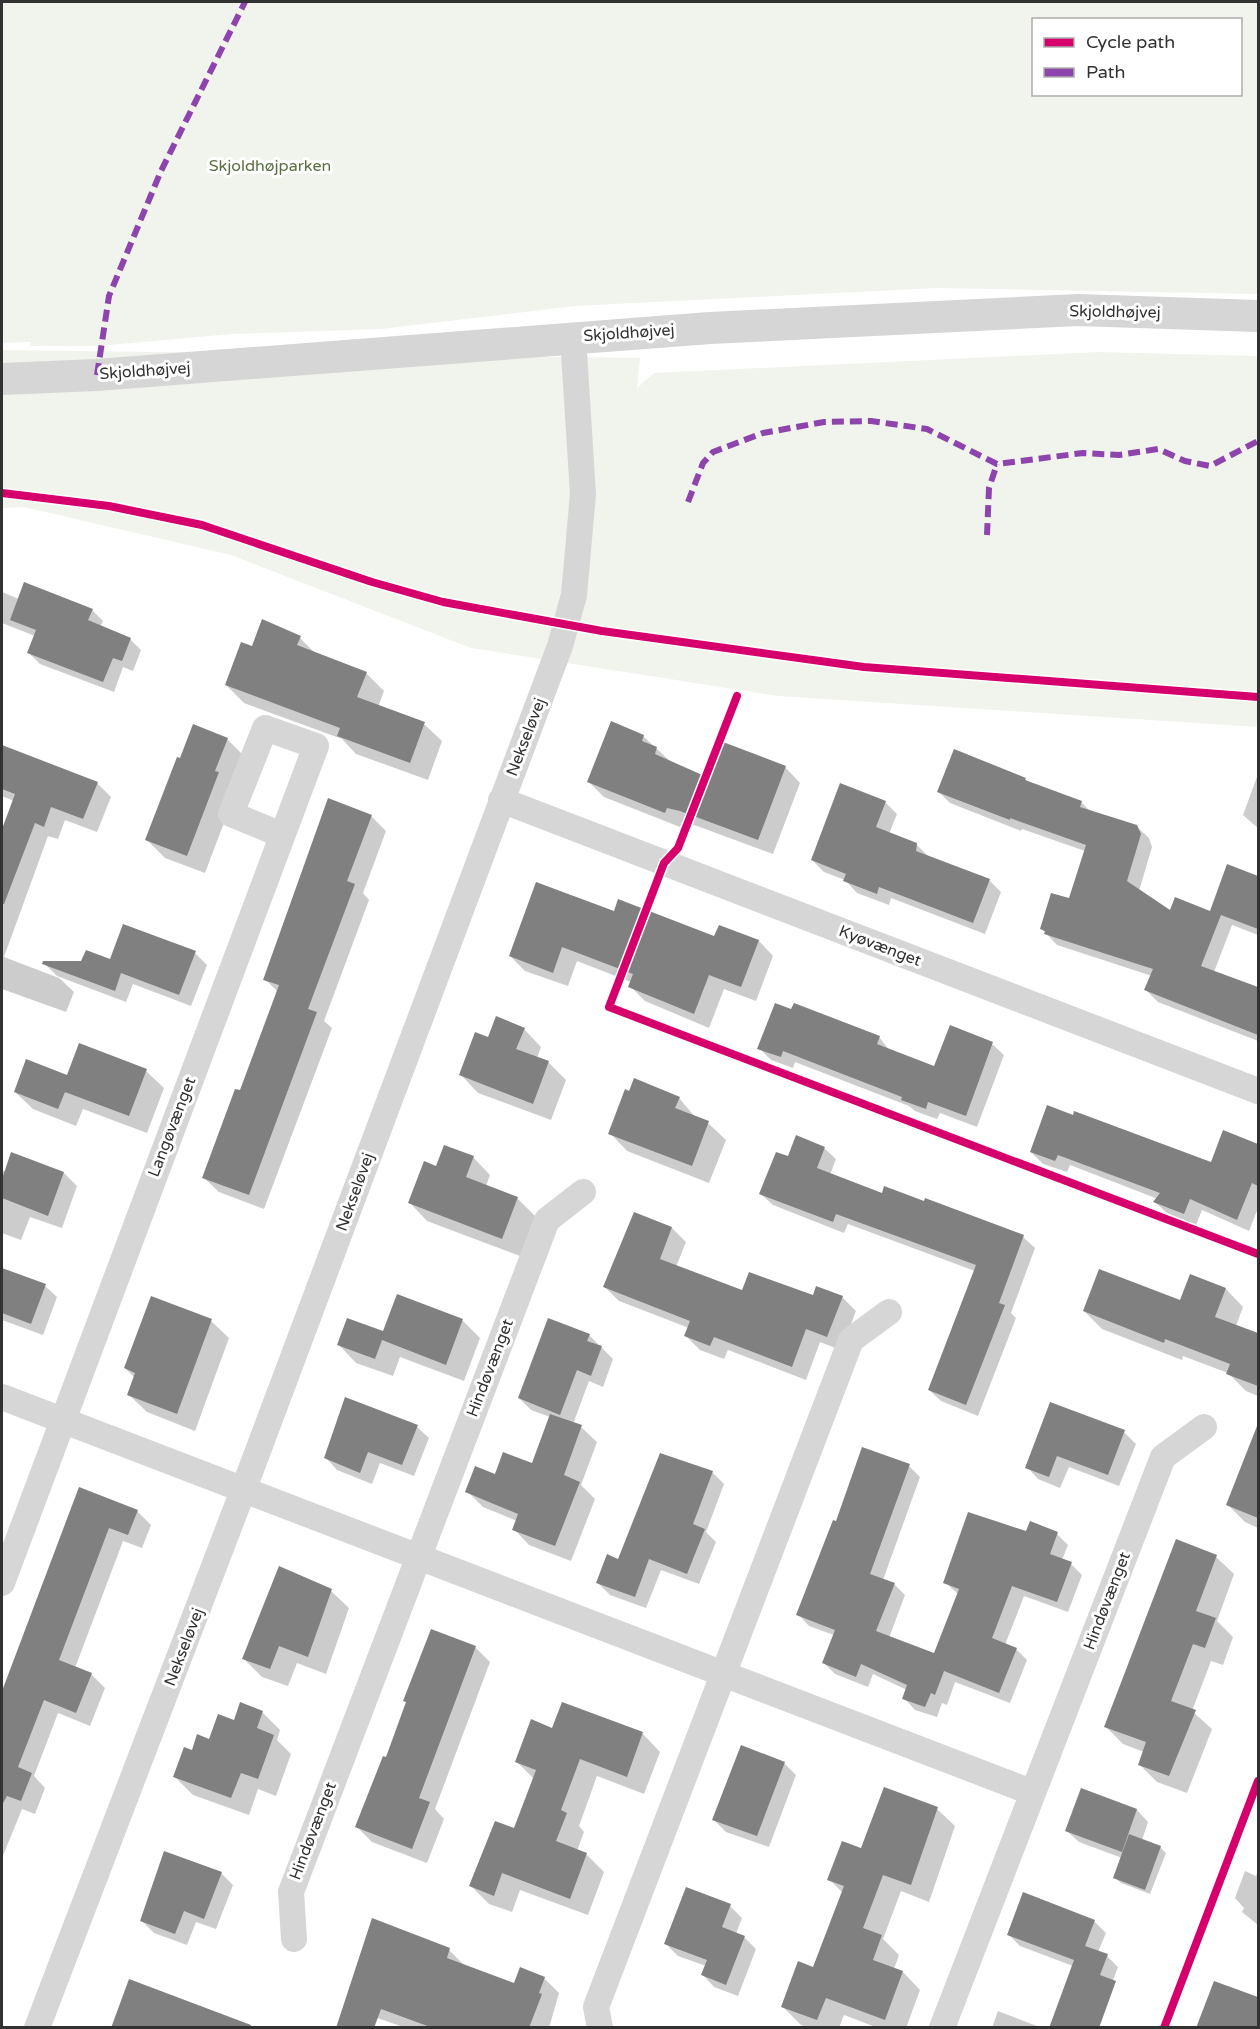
<svg xmlns="http://www.w3.org/2000/svg" width="1260" height="2029" font-family="'Varela Round',sans-serif">
<rect width="100%" height="100%" fill="#fff"/>
<!-- green -->
<path fill="#f1f4ed" fill-rule="evenodd" d="M2 2H1258V294L937 288 575 306 381 329 232 334 98 346H30L31 342 2 343ZM1034 20H1240V94H1034Z
M2 350 640 358 637 388 654 373 1098 352 1258 356V727L778 696 471 648 231 555 24 507 2 508Z"/>
<!-- shadow -->
<path fill="#0003" d="M2 592 19 599 92 610 103 621 100 627 130 639 141 650 133 671 123 667 114 692 40 664 29 653 35 636 2 623Z
M300 638 316 654 366 673 384 691 378 707 424 724 442 741 428 780 356 754 342 739 244 703 226 685 252 648Z
M643 736 672 763 710 780 785 767 800 783 773 854 697 826 682 822 680 827 604 797 589 782Z
M227 739 245 757 236 791 205 873 165 858 147 840 181 760Z
M2 747 97 783 111 797 97 832 65 820 58 839 48 836 4 957 59 978 44 963 110 961 195 953 207 965 191 1006 133 984 126 1002 57 976 74 992 66 1012 2 989V834L14 801 2 796Z
M1258 774V828L1243 815Z
M1025 779 1030 784 1081 802 1091 812 1136 826 1149 838 1152 847 1139 891 1171 912 1210 913 1228 866 1258 877V935L1232 925 1214 972 1258 989V1041L1158 1002 1146 990 1152 976 1057 945 1041 928 1070 900 1085 851 1022 829 1021 831 950 803 938 791Z
M885 802 897 814 889 834 916 844 928 856 989 880 1001 892 985 934 891 898 889 905 857 893 845 880 824 872 812 860Z
M371 816 386 831 363 893 369 900 324 1021 332 1028 264 1209 219 1192 204 1178 240 1092 278 992 265 979Z
M615 913 715 938 759 941 773 956 756 1001 724 989 709 1028 645 1001 630 986 631 982 577 961 568 986 525 971 510 956Z
M792 1011 879 1037 890 1051 935 1068 950 1027 992 1044 1004 1055 977 1127 940 1113 937 1119 915 1111 909 1106 795 1062 793 1068 771 1060 759 1048Z
M524 1029 541 1047 537 1058 548 1062 566 1080 551 1120 478 1093 461 1075 489 1039Z
M80 1045 146 1071 164 1088 147 1133 83 1109 76 1126 33 1109 15 1092 68 1077Z
M679 1098 696 1118 708 1123 726 1140 709 1183 627 1151 610 1133Z
M1224 1132 1258 1146V1208L1249 1231 1202 1210 1196 1225 1167 1213 1155 1202 1158 1199 1070 1165 1067 1172 1043 1164 1031 1152 1211 1163Z
M824 1148 836 1159 830 1175 883 1195 1023 1237 1035 1248 1011 1313 1016 1318 978 1416 941 1401 929 1390 975 1271 848 1224 844 1233 773 1205 761 1194 789 1158Z
M473 1157 490 1175 486 1186 517 1198 535 1216 520 1256 427 1221 410 1203 437 1168Z
M2 1171 64 1173 77 1186 62 1228 30 1217 21 1240 2 1233Z
M635 1214 672 1228 686 1242 676 1267 743 1292 842 1297 856 1311 841 1350 820 1342 806 1380 728 1350 724 1359 700 1350 686 1336 689 1328 619 1301 605 1287Z
M2 1269 45 1286 57 1297 43 1335 2 1320Z
M1191 1276 1226 1289 1243 1307 1236 1326 1258 1335V1396L1246 1391 1228 1373 1183 1356 1182 1360 1102 1329 1084 1311 1181 1302Z
M397 1296 463 1321 480 1338 464 1381 400 1357 393 1376 356 1363 339 1345 384 1333Z
M211 1321 229 1338 195 1431 147 1412 129 1395 135 1378 125 1368Z
M589 1335 613 1359 603 1387 589 1381 573 1424 581 1427 597 1442 581 1485 595 1499 571 1561 529 1545 514 1529 517 1521 483 1507 467 1491 495 1476 533 1465 550 1417 531 1410 519 1398Z
M1051 1404 1124 1432 1136 1444 1119 1486 1069 1467 1060 1488 1038 1479 1027 1467Z
M1258 1426V1528L1245 1522 1227 1504Z
M417 1427 429 1438 414 1476 380 1463 372 1484 337 1470 326 1458Z
M909 1466 920 1477 883 1580 894 1584 905 1595 889 1638 935 1655 958 1594 945 1582 1027 1533 1057 1534 1068 1545 1062 1560 1071 1564 1082 1575 1068 1612 1024 1596 1005 1645 1016 1649 1027 1660 1010 1703 955 1682 947 1705 942 1703 937 1717 915 1710 904 1698 907 1690 873 1674 868 1687 835 1674 824 1663 834 1635 809 1626 798 1614 836 1523Z
M712 1472 724 1484 706 1532 716 1542 699 1584 661 1570 646 1608 610 1595 598 1583Z
M80 1489 137 1511 151 1525 142 1548 123 1541 75 1668 91 1674 105 1688 90 1726 58 1713 34 1776 45 1788 35 1814 22 1809 2 1858V1699Z
M1176 1541 1216 1557 1234 1574 1217 1621 1233 1637 1223 1665 1211 1661 1192 1711 1212 1729 1187 1793 1157 1782 1139 1764 1144 1752 1123 1744 1105 1726Z
M331 1591 349 1608 326 1674 297 1663 288 1686 262 1677 244 1659Z
M475 1647 490 1662 435 1809 444 1819 427 1863 372 1842 357 1827 387 1759 407 1703 405 1701Z
M563 1704 643 1734 660 1752 644 1794 597 1776 579 1826 584 1832 577 1851 587 1855 604 1872 588 1915 520 1890 512 1912 489 1904 471 1886 515 1830 534 1779 517 1762 553 1729Z
M262 1712 280 1730 277 1740 291 1754 276 1796 258 1789 249 1815 193 1795 175 1777 193 1752 234 1722Z
M784 1763 796 1775 769 1847 726 1832 714 1820Z
M937 1809 955 1826 929 1902 901 1891 883 1939 899 1955 894 1969 903 1972 920 1990 906 2028H878L844 2015 839 2028H809L801 2025 783 2007 814 1968 843 1893 829 1879 862 1850Z
M1137 1810 1148 1822 1142 1840 1160 1847 1166 1853 1150 1894 1121 1883 1115 1878 1122 1858 1079 1842 1067 1831Z
M1245 1871 1256 1876 1258 1871V1925L1242 1912 1244 1908 1235 1898Z
M221 1873 233 1885 216 1929 196 1922 187 1945 154 1933 142 1921Z
M730 1906 742 1918 736 1934 744 1937 756 1949 738 1996 714 1987 703 1975 706 1966 678 1956 666 1944Z
M1094 1921 1106 1933 1098 1952 1107 1956 1118 1967 1095 2028 1073 1966 1020 1946 1009 1935Z
M449 1950 464 1965 515 1985 544 1978 559 1993 549 2028H406L363 2013Z
M998 2011 1042 2028H992Z"/>
<!-- building -->
<path fill="#808080" d="M24 582 93 609 88 620 131 638 122 661 113 658 103 682 27 653 36 630 10 620Z
M262 619 301 636 297 645 367 672 357 697 425 722 410 763 337 736 340 728 225 685 241 642 252 646Z
M611 721 644 735 642 741 657 747 655 754 709 778 723 742 786 766 758 840 680 811 667 808 665 813 587 782Z
M193 724 228 738 215 771 219 772 187 856 145 840 177 757 180 758Z
M2 745 98 782 83 819 51 807 44 827 35 823 4 904H2V829L15 794 2 789Z
M954 749 1026 778 1025 780 1082 801 1080 807 1137 825 1141 834 1127 881 1170 910 1175 897 1210 911 1227 864 1258 876V929L1221 915 1201 966 1258 987V1035L1144 990 1153 969 1044 934 1045 931 1040 929 1051 893 1069 898 1086 845 1010 818V820L937 792Z
M840 783 886 801 876 827 917 843 916 851 990 879 973 923 879 887 877 894 843 881 846 874 811 860Z
M328 798 372 815 347 881 355 884 308 1009 317 1012 249 1195 202 1178 235 1089 240 1090 279 985 263 980Z
M536 882 614 911 618 899 714 936 719 925 759 940 741 987 709 975 694 1014 628 987 633 974 562 947 553 973 509 956Z
M123 924 196 951 179 995 121 973 115 991 42 964 43 961H81L86 950 110 959Z
M775 1003 791 1009 794 1003 880 1036 877 1044 934 1066 950 1025 993 1042 966 1116 928 1102 926 1109 901 1100 902 1097 783 1051 781 1057 757 1049Z
M496 1016 525 1028 516 1049 549 1061 533 1104 459 1075 475 1032 488 1037Z
M79 1043 147 1069 129 1116 65 1092 58 1109 14 1092 26 1059 67 1075Z
M634 1078 680 1097 675 1108 709 1121 692 1166 608 1134 625 1089 629 1091Z
M1047 1105 1073 1115 1074 1111 1211 1162 1223 1130 1258 1144V1186L1252 1183 1237 1220 1190 1199 1184 1214 1153 1202 1160 1193 1058 1155 1055 1161 1030 1152Z
M796 1135 825 1147 817 1168 882 1193 884 1186 924 1201 925 1198 1024 1235 999 1303 1005 1305 966 1405 928 1390 976 1265 836 1214 833 1222 759 1194 776 1152 788 1156Z
M444 1145 474 1156 466 1177 518 1197 502 1239 408 1203 424 1161 436 1166Z
M11 1152 64 1172 48 1216 2 1198V1179Z
M634 1212 672 1227 660 1259 742 1290 749 1272 813 1295 816 1286 843 1296 827 1337 806 1329 792 1367 714 1337 710 1346 684 1336 690 1321 603 1287Z
M2 1268 46 1284 31 1324 2 1313Z
M1099 1269 1180 1300 1190 1274 1226 1288 1215 1317 1258 1333V1386L1226 1374 1230 1364 1165 1339 1164 1343 1083 1311Z
M397 1294 463 1319 446 1365 382 1340 375 1359 337 1345 347 1318 383 1331Z
M151 1296 212 1319 177 1414 127 1395 135 1373 124 1368Z
M548 1318 590 1334 587 1341 602 1346 591 1376 577 1370 560 1415 518 1398Z
M345 1397 418 1425 402 1465 368 1452 360 1473 324 1458Z
M1050 1402 1125 1430 1108 1475 1057 1456 1049 1477 1025 1468Z
M550 1414 582 1425 564 1475 580 1482 555 1546 512 1530 518 1514 465 1492 475 1466 495 1474 503 1452 532 1463Z
M1257 1426H1258V1518L1226 1505Z
M862 1447 910 1464 870 1574 895 1583 876 1631 934 1653 959 1589 943 1583 968 1512 1026 1531 1030 1521 1058 1532 1050 1554 1072 1562 1057 1602 1012 1586 992 1638 1017 1648 999 1693 944 1671 935 1695 931 1693 925 1707 902 1699 907 1685 861 1664 856 1677 822 1663 835 1630 796 1615 833 1520 836 1521Z
M660 1453 713 1471 693 1524 705 1529 687 1574 649 1559 635 1597 596 1583 607 1554 618 1559Z
M79 1487 138 1510 128 1535 109 1528 59 1660 92 1673 76 1713 44 1700 18 1767 32 1773 21 1801 7 1796 2 1805V1691Z
M1176 1539 1217 1555 1196 1611 1216 1618 1205 1648 1193 1644 1171 1701 1196 1710 1169 1776 1138 1765 1146 1742 1104 1727Z
M279 1566 332 1589 308 1657 279 1646 270 1669 242 1659Z
M431 1629 476 1646 419 1798 430 1802 412 1849 355 1827 383 1756 386 1757 406 1702 403 1701Z
M240 1702 263 1711 257 1728 274 1735 258 1779 241 1773 231 1798 173 1777 184 1747 192 1750 197 1734 209 1739 218 1714 234 1720Z
M562 1702 643 1732 627 1777 580 1759 561 1810 567 1813 556 1841 587 1853 570 1899 502 1873 494 1896 469 1886 495 1821 514 1828 536 1770 515 1762 531 1719 552 1728Z
M741 1745 785 1762 757 1836 712 1820Z
M884 1787 938 1807 911 1885 883 1875 863 1928 882 1935 873 1960 903 1971 885 2020 826 1998 817 2020 781 2007 798 1961 813 1967 844 1886 827 1880 842 1841 861 1848Z
M1081 1788 1137 1809 1122 1852 1065 1831Z
M1129 1834 1161 1846 1145 1890 1113 1878Z
M164 1851 222 1872 204 1919 184 1911 175 1934 140 1921Z
M686 1887 731 1904 722 1927 745 1936 726 1985 701 1975 707 1960 664 1944Z
M1023 1892 1095 1920 1085 1946 1108 1954 1100 1975 1116 1981 1099 2028H1049L1074 1960 1007 1935Z
M372 1918 450 1948 447 1958 514 1983 520 1967 545 1977 539 1993 542 1994 529 2028H433L381 2009 374 2028H336Z
M129 1979 251 2025 250 2028H111Z
M1214 1981 1258 1997V2028H1196Z"/>
<g fill="none" stroke-linecap="round" stroke-linejoin="round">
<!-- minor -->
<path stroke="#d6d6d6" stroke-width="26" d="M501 800 1258 1091
M2 1397 1031 1792
M2 1583 316 746 265 728 231 814 282 835
M294 1939 291 1892 547 1220 583 1192
M37 2028 244 1488 560 646 574 595 583 494 573 337
M600 2028 596 2007 851 1340 889 1312
M942 2028 1163 1457 1204 1427"/>
<!-- tertiary -->
<path stroke="#d6d6d6" stroke-width="32" d="M2 379 97 375 710 328 1078 310 1258 316"/>
<!-- quiet -->
<path stroke="#8e44ad" stroke-width="6" stroke-dasharray="12 6" stroke-linecap="butt" d="M97 375 109 296 161 171 245 2
M688 502 703 463 713 452 763 433 824 422 871 421 927 429 997 464 1083 453 1119 455 1158 449 1185 461 1210 466 1258 441
M987 535 989 488 997 464"/>
<!-- cycleway casing -->
<g stroke="#fff" stroke-width="11">
<path id="cycleway" d="M2 493 109 506 202 525 372 582 443 602 602 631 864 667 1258 697
M737 696 678 848 664 863 609 1007 1258 1254
M1164 2028 1258 1781"/>
</g>
<!-- cycleway -->
<use href="#cycleway" stroke="#d6006c" stroke-width="8"/>
</g>
<g text-anchor="middle" dominant-baseline="central" stroke-width="6" stroke-linejoin="round" paint-order="stroke">
<!-- park labels -->
<g font-size="16" fill="#596e3f" stroke="#fff">
<text x="270" y="166">Skjoldhøjparken</text>
</g>
<!-- street labels -->
<g font-size="16" fill="#323232" stroke="#fff">
<text transform="translate(1115 312) rotate(1)">Skjoldhøjvej</text>
<text transform="translate(629 333) rotate(-4)">Skjoldhøjvej</text>
<text transform="translate(145 371) rotate(-4)">Skjoldhøjvej</text>
<text transform="translate(526 737) rotate(-69)">Nekseløvej</text>
<text transform="translate(880 946) rotate(21)">Kyøvænget</text>
<text transform="translate(172 1127) rotate(-69)">Langøvænget</text>
<text transform="translate(355 1192) rotate(-70)">Nekseløvej</text>
<text transform="translate(490 1368) rotate(-69)">Hindøvænget</text>
<text transform="translate(1107 1601) rotate(-69)">Hindøvænget</text>
<text transform="translate(184 1647) rotate(-69)">Nekseløvej</text>
<text transform="translate(313 1831) rotate(-69)">Hindøvænget</text>
</g>
</g>
<!-- border -->
<rect width="1260" height="2029" fill="none" stroke="#323232" stroke-width="6"/>
<!-- legend -->
<rect x="1032" y="18" width="210" height="78" fill="#ffffff" stroke="#adadad" stroke-width="1.5"/>
<rect x="1044" y="38" width="30" height="9" fill="#d6006c" stroke="#adadad" stroke-width="1.5"/>
<text x="1086" y="48" font-size="18" fill="#323232">Cycle path</text>
<rect x="1044" y="68" width="30" height="9" fill="#8e44ad" stroke="#adadad" stroke-width="1.5"/>
<text x="1086" y="78" font-size="18" fill="#323232">Path</text>
</svg>
